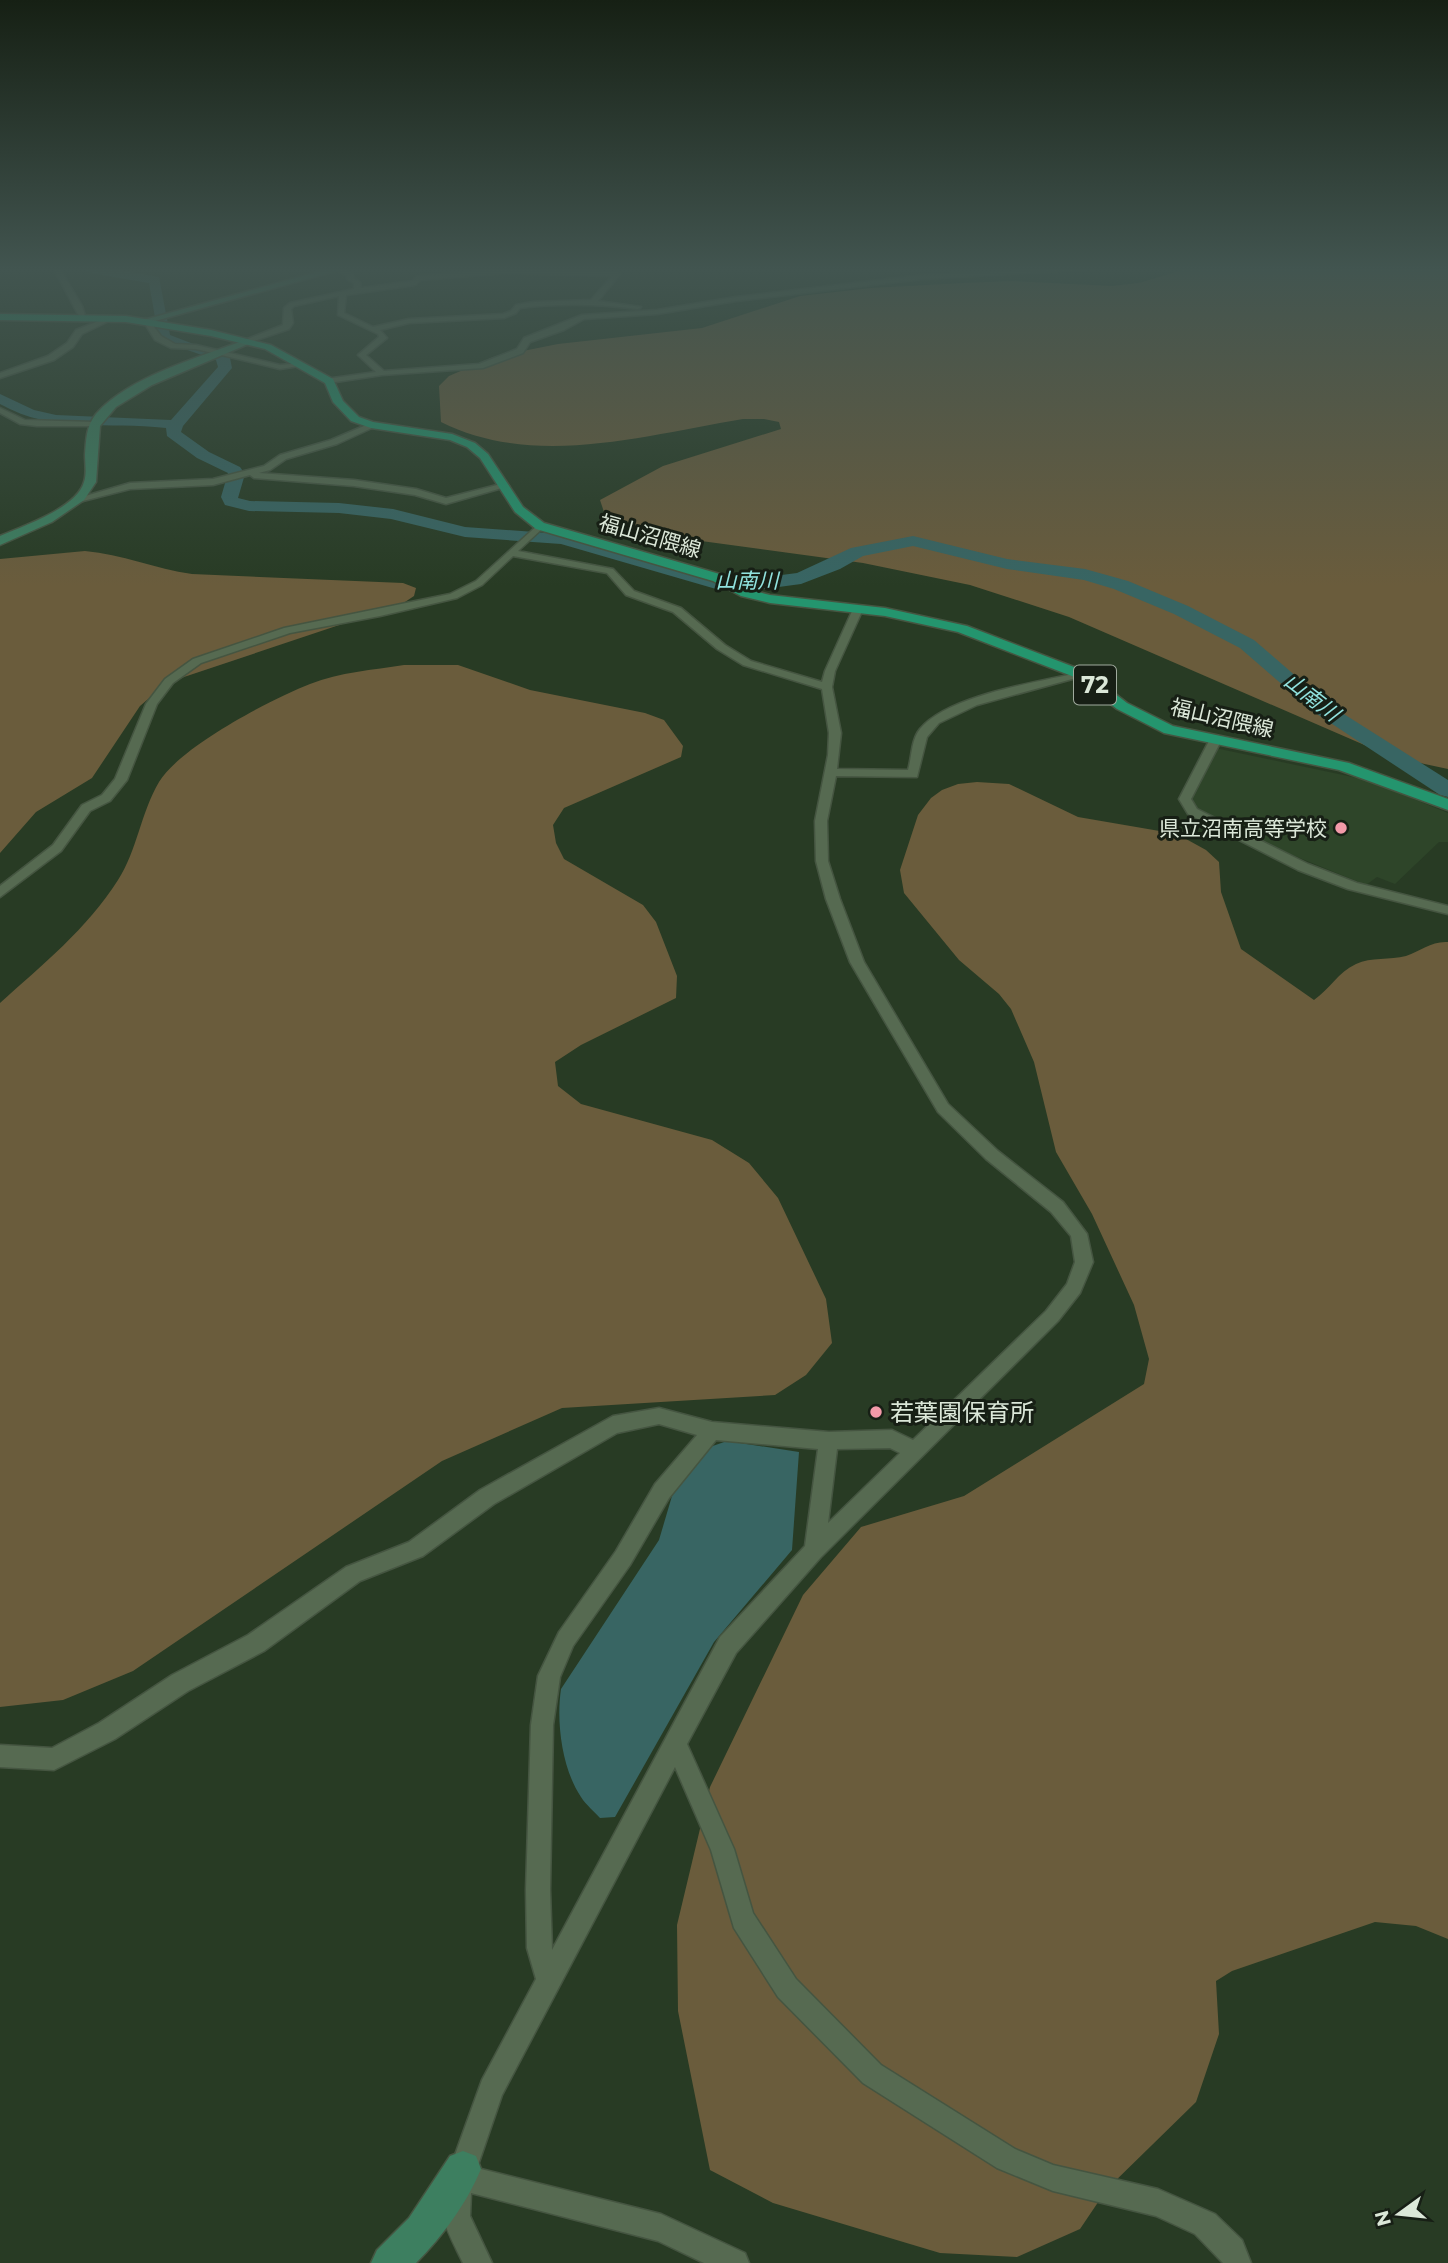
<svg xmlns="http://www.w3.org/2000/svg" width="1448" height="2263" font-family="Montserrat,'Noto Sans JP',sans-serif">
<rect width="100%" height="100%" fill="#283b24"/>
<!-- built -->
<path fill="#2e4529" d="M1215 748 1367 780 1448 813V842H1439L1395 884 1377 877 1366 885 1280 850 1195 809 1189 803Z"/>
<!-- forest -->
<path fill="#6a5c3c" d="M1186 269H1448V769L1392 757 1069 617 970 585 863 563 657 535 622 526 605 515 600 500 663 466 781 429 779 422 764 419H743C645 435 535 469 441 422L439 386 449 376 493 357 558 344 702 328 800 296 871 288 964 283 1012 281 1112 286 1139 283Z
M85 551C122 554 155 569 192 574L403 583 416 588 414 596 402 604 184 677 161 688 140 706 92 778 36 812 0 853V559Z
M404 665H458L530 690 645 713 664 720 683 746 681 757 564 808 553 825 556 843 564 859 643 905 656 922 677 976 676 998 581 1045 555 1062 558 1086 581 1104 712 1140 749 1163 778 1198 826 1299 832 1343 806 1375 775 1395 562 1408 442 1461 133 1671 63 1700 0 1707V1003C42 965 87 929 118 880 137 851 141 812 159 782 180 747 271 699 310 684 340 672 373 670 404 665Z
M977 782 1009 784 1078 817 1177 834 1206 850 1219 862 1221 892 1241 949 1314 1000C1330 989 1338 972 1356 964 1371 957 1390 960 1406 956 1421 951 1431 941 1448 942V1939L1416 1926 1375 1922 1232 1971 1216 1981 1219 2034 1196 2102 1107 2189 1080 2229 1017 2257 940 2253 773 2203 710 2170 678 2011 677 1925 710 1787 803 1595 861 1527 964 1496 1144 1384 1149 1359 1134 1305 1092 1214 1056 1152 1034 1062 1011 1009 999 994 959 960 904 893 900 870 918 815 931 798 942 790 958 784Z"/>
<!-- water -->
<path fill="#386563" d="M727 1441 799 1452 792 1550 714 1642 615 1817 600 1818C594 1811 586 1805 581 1797 562 1769 556 1722 561 1689L659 1540 672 1496 690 1462 707 1448Z"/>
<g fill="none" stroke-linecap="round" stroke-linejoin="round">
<!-- river -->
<path fill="#386563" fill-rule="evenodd" d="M84 269H114L159 277 170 335 230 358 232 368 183 426 181 432 209 452 240 467 245 474 238 498 250 501 339 503 393 509 465 527 562 534 717 577 757 578 797 573 851 548 913 536 1007 559 1085 569 1128 581 1188 606 1254 640 1328 704 1448 780V797L1440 795 1314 712 1240 648 1174 614 1114 589 1084 580 1007 569 913 546 863 556 840 569 801 584 757 590 716 589 561 544 465 537 391 519 339 513 249 511 225 505 221 497 228 473 197 458 167 436 166 428C107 421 56 435 0 404V394L34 410 56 415 171 420 218 367 216 360 159 340 149 283 90 273Z"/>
<!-- street casing -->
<g stroke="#455541" stroke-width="3">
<path id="street" d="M54 269H60L82 306 86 319 80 318Z
M335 269H344L353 274 354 278 360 282 361 288 412 281 417 276 502 269 617 272 620 274 598 301 641 307 638 309C599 304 560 303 520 308L516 313 504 318 409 323 380 330 387 338 366 355 384 371 479 364 517 349 524 338 582 315 657 310 736 297 922 275 1092 269 922 279 736 301 657 314 584 319 564 330 530 342 523 353 483 368 382 375 329 383 326 379 376 372 358 355 379 337 378 334 338 315 339 296 294 306 291 309 293 323 289 329 245 344V340L283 325 284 308 290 303 354 289V283L347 279V276ZM505 273 612 276 591 300 533 302 516 305 511 311 503 314 409 319 373 327 344 313 346 295 415 285 420 280Z
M109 317 115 318 82 334 73 347 54 360 0 378V373L48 356 67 343 76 330Z
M142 319H148L161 336 175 344 196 345 280 365 301 363 305 365 280 369 196 349 171 348 155 340Z
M0 408 25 420 95 422 99 424 95 426H37L20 424 0 413Z
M371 423 375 425 374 427 337 444 286 459 270 470 259 473 354 480 416 489 446 498 505 483 509 486 446 504 415 495 354 486 254 478 250 475 213 485 130 489 79 502 75 499 130 483 213 479 264 466 280 455 331 440Z
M540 523 543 524V528L518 551 613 569 634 591 681 608 725 645 751 661 822 682 825 671 853 609 862 607 863 609 835 671 832 687 841 733 837 769 908 770C912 757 911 740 920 729 948 695 1039 682 1082 672L1087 675 977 705 939 723 927 737 917 777 836 776 827 821 828 861 840 899 864 962 948 1104 998 1151 1063 1202 1087 1234 1093 1262 1080 1293 1058 1321 821 1557 736 1653 687 1744 734 1849 753 1913 796 1979 881 2065 1015 2149 1053 2165 1158 2189 1215 2214 1242 2240 1251 2263H1223L1195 2234 1156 2216 1053 2191 997 2168 863 2083 778 1997 734 1928 711 1850 675 1767 502 2095 477 2168 661 2214 745 2253 749 2263H704L658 2241 471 2193 470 2216 492 2263H463C452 2239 431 2208 449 2183L447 2177 482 2080 536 1979 527 1948 526 1890 531 1725 538 1676 559 1632 616 1551 655 1484 697 1435 659 1424 617 1433 494 1504 423 1556 360 1581 264 1651 188 1691 115 1739 54 1770 0 1767V1745L52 1748 99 1723 172 1675 248 1635 346 1567 409 1542 480 1490 613 1416 659 1408 712 1422 829 1432 892 1430 913 1440 1046 1311 1067 1284 1075 1262 1071 1236 1051 1212 986 1159 938 1112 850 962 826 899 816 861 815 821 828 755 829 733 822 689 743 665 717 649 673 612 626 595 607 573 513 556 482 585 457 598 380 616 290 633 201 663 173 683 157 704 127 780 110 801 90 811 61 851 0 897V886L53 845 82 805 102 795 115 779 146 704 165 679 193 659 284 628 450 594 476 581ZM716 1440 818 1449 805 1546 720 1637 552 1950 550 1890 553 1725 560 1677 573 1646 630 1565 669 1498ZM890 1448 900 1453 828 1523 837 1449Z
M1215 738 1221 741 1191 799 1197 809 1308 864 1357 883 1448 906V914L1348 889 1298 870 1188 814 1179 799 1209 741Z"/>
</g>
<!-- secondary casing -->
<g stroke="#455541" stroke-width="3">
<path id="secondary" d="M328 269H343L148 323 140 321Z
M245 340 253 342 152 385 116 407 100 426 96 482 84 500 52 522 0 545V536C23 526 77 508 84 482 87 473 85 464 85 455 86 441 86 426 96 414 128 377 200 357 245 340Z
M463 2151 476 2156 481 2169C467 2203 442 2237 416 2263H371L377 2250 409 2218 450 2156Z"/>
</g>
<!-- primary casing -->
<g stroke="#455541" stroke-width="3">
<path id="primary" d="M0 314 126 316 211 330 271 345 333 379 343 401 359 417 373 422 452 434 475 443 488 454 523 507 544 523 723 575 751 590 770 595 885 608 967 626 1087 672 1127 703 1173 726 1349 763 1448 799V810L1339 770 1164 733 1117 709 1077 678 958 632 885 616 770 603 741 596 713 581 536 529 515 512 480 458 467 447 450 440 371 428 351 421 333 402 325 383 265 349 211 336 126 322 0 320Z"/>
</g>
<!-- street -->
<use href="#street" fill="#566a51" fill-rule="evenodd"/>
<!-- secondary -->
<use href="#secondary" fill="#3d7f60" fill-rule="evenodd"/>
<!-- primary -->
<use href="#primary" fill="#24956e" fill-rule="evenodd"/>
</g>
<!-- sky -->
<linearGradient id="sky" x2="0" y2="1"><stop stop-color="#162014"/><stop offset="0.46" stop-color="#425550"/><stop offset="1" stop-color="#425550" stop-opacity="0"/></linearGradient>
<rect width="1448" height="586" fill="url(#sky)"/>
<!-- markers -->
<g fill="#f39aa9" stroke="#171f15" stroke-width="2.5">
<circle cx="1341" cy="828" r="7"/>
<circle cx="876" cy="1412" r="7"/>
</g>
<g text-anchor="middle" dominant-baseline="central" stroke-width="6" stroke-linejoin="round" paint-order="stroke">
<!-- far-street labels -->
<g font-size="21" fill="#dbe7d8" stroke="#171f15">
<text transform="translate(650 536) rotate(16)">福山沼隈線</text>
<text transform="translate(1222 718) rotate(13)">福山沼隈線</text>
</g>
<!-- far-water labels -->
<g font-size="21" font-style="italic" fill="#91e3df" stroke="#171f15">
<text x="747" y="580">山南川</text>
<text transform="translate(1312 697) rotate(38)">山南川</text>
</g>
<!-- far-poi labels -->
<g font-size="21" fill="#dbe7d8" stroke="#171f15" text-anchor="end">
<text x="1327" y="828">県立沼南高等学校</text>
</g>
<!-- shield labels -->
<rect fill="#171f15" stroke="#a0ab9e" stroke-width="2" x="1074" y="665.5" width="42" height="39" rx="5"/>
<g font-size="23" font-weight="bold" fill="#dbe7d8">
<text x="1095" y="685">72</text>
</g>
<!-- poi labels -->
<g font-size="24" fill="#dbe7d8" stroke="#171f15" text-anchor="start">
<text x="890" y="1412">若葉園保育所</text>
</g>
</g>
<!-- north arrow -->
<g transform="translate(1399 2214) rotate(255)" stroke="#171f15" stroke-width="5" paint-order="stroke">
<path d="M0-5L12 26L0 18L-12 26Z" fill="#dbe7d8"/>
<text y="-10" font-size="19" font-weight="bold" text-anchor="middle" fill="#dbe7d8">N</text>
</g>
</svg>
